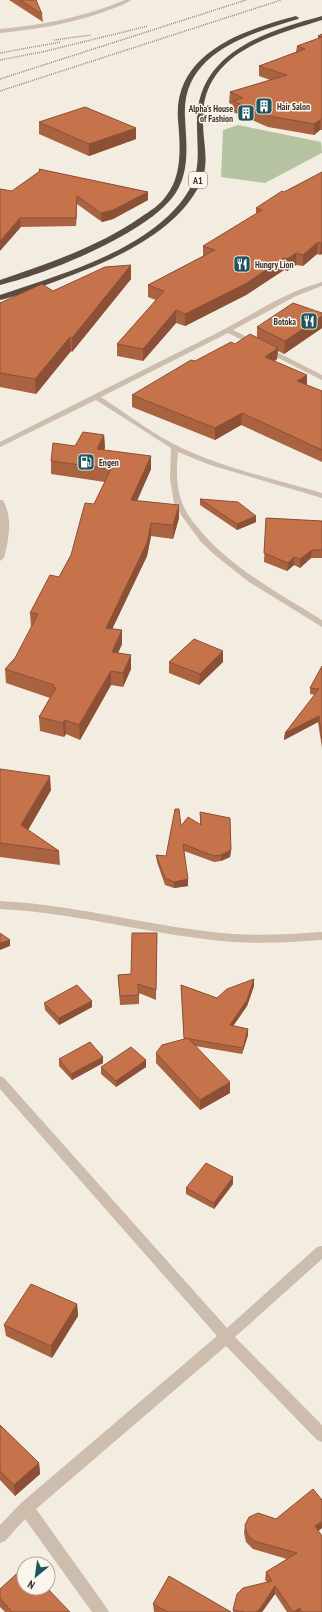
<svg xmlns="http://www.w3.org/2000/svg" width="322" height="1612" font-family="'PT Sans Narrow',sans-serif">
<rect width="100%" height="100%" fill="#f3ece1"/>
<!-- green -->
<path fill="#b5c3a0" d="M238 125 321 142 322 153 265 183 221 177 223 130Z"/>
<g fill="none" stroke-linecap="round" stroke-linejoin="round">
<!-- minor -->
<path fill="#ccbdac" fill-rule="evenodd" d="M125 0H131C124 5 114 8 106 11 72 24 36 29 0 33V29C44 25 84 17 125 0Z
M322 282V286L296 296 233 330 322 375V380L228 333 101 397C124 412 146 429 170 442 217 467 271 478 322 493V498L210 465 178 452C176 471 176 492 185 509 188 516 194 523 199 529 232 569 279 593 322 620V627L249 582 216 556 201 542 181 515 174 503 170 479 171 448 96 400 0 447V442C73 405 145 369 219 332 252 315 285 292 322 282Z
M0 500H3C13 518 9 539 4 558L0 561Z
M0 901C80 905 155 928 234 934 263 936 293 934 322 932V940C293 942 263 944 234 942 155 936 80 913 0 909Z
M0 1076 4 1078 227 1328 317 1247 322 1246V1259L235 1337 322 1425V1442L317 1440 226 1346 36 1509 106 1607 109 1612H92L25 1519 5 1541 0 1543V1525L21 1503 217 1336 0 1089Z"/>
<!-- highway -->
<path fill="#5b4c42" fill-rule="evenodd" d="M296 16 299 18 298 19C249 34 181 53 185 117 186 141 190 167 178 189 156 231 46 274 0 285V280C49 263 98 247 141 217 150 211 160 205 166 196 183 175 180 145 178 120 173 53 243 30 296 16Z
M322 16V20C278 34 218 48 205 99 203 106 204 115 203 123 203 143 210 163 201 182 175 238 100 265 46 285 31 290 15 297 0 300V295C61 274 148 251 186 195 202 172 197 151 197 125 195 53 264 32 322 16Z"/>
<!-- rail -->
<path stroke="#3a312b" stroke-width="1.5" stroke-dasharray="0.5 1.5" stroke-linecap="butt" d="M54 40 91 35
M0 53 61 42
M0 60 42 52 148 26
M0 79 246 0
M0 91 281 0"/>
</g>
<!-- wall -->
<path fill="#aa6341" d="M9 0H36L42 14 43 22Z
M322 34V130H320L314 135 268 127 233 112V105L229 103 230 92 270 80 259 76V66L296 52 297 46 318 39V36Z
M39 122 136 139 89 156 39 134Z
M39 169 148 192V200L113 219 102 222 77 204 76 226 21 227 12 191 39 172Z
M322 172V254L320 255 317 254 303 266 296 265 287 271 284 270 246 295 185 326 176 323 143 361 117 356V344L156 300 148 297V285L203 256V246L256 214V208Z
M131 265V279L72 352 71 351 36 394 0 387V303L53 291Z
M322 313V328L284 354 278 351 277 359 275 361 307 385 322 391V462L241 425 215 440 132 407V395L195 361 235 344 257 337V327Z
M104 435 105 448 104 450 151 469 137 501 179 518 173 539 151 536 147 556 112 629 122 630V644L118 653 131 655V669L123 687 111 685 80 740 66 734 64 737 40 731 39 717 50 698 6 683 5 669 15 658 32 627H31L30 613 59 577 71 555 105 482 51 474V461L75 446Z
M200 499 256 522 237 530 200 505Z
M266 518 322 521V558H311L300 568 294 565 287 571 264 562Z
M169 662H223L199 685 169 673Z
M322 666V748L318 722 284 740 285 733 315 695 310 694V688Z
M0 769 51 790 28 830 59 851 60 865 0 857Z
M200 812 231 850 230 857 221 861 214 862 184 851 188 886 174 888 165 885 157 862 156 855 166 856 181 826 200 825Z
M157 933 156 1000 139 993V1004L120 1005 118 975 131 974Z
M181 985 217 998 254 986 247 1006 233 1026 248 1029V1035L242 1054 195 1046 230 1093 200 1110 156 1063V1053L184 1039Z
M92 1001V1007L59 1025 45 1010 44 1003Z
M59 1059 103 1063 72 1080 59 1066Z
M101 1067H146L116 1087 101 1074Z
M233 1177V1184L214 1209 186 1194V1188Z
M77 1304 78 1316 52 1358 6 1336 4 1325Z
M0 1425 39 1463 40 1474 15 1496 0 1480Z
M276 1519 322 1528 318 1531 322 1612H287L275 1594 262 1612H233V1610L267 1582 265 1580 266 1572 287 1559 253 1549 246 1542 244 1533 245 1525Z
M0 1589 70 1612H5L0 1607Z
M153 1604 231 1612H154Z"/>
<!-- shaded-wall -->
<path fill="#8b5035" d="M321 119 320 130 314 135V124Z
M136 128V139L89 156V144Z
M148 192V200L113 219 102 222 101 213Z
M77 196V204L76 226V218Z
M20 218 21 227 0 251V241Z
M318 242 317 254 303 266V255Z
M322 242V254L320 255 321 243Z
M296 253V265L287 271V259Z
M284 258V270L246 295 185 326V314Z
M131 265V279L72 352V338Z
M176 310V323L143 361V349Z
M322 316V328L284 354 285 341Z
M70 337 71 351 36 394 35 379Z
M278 348 277 359 264 368 265 357Z
M307 375V387L297 381Z
M242 413 241 425 215 440V428Z
M104 435 105 448 97 462V449Z
M151 456V469L131 514V500Z
M179 505V518L173 539V525Z
M256 516V522L237 530V524Z
M151 523V536L147 556 106 642V628Z
M312 550 311 558 300 568V559Z
M294 557V565L287 571 288 563Z
M122 630V644L112 666V652Z
M223 651V662L199 685 200 674Z
M131 655V669L123 687V673Z
M111 671V685L80 740 79 725Z
M319 716 318 722 284 740 285 733Z
M65 720 66 734 64 737 63 723Z
M50 776 51 790 23 839 21 825Z
M231 850 230 857 221 861V855Z
M188 879V886L174 888V882Z
M10 940V946L0 950V943Z
M254 979V986L247 1006 229 1032 230 1025Z
M92 1001V1007L59 1025V1018Z
M248 1029V1035L242 1054 243 1048Z
M103 1057V1063L72 1080 71 1074Z
M146 1060V1067L116 1087V1081Z
M230 1082V1093L200 1110V1100Z
M233 1177V1184L214 1209V1203Z
M77 1304 78 1316 52 1358 51 1346Z
M39 1463 40 1474 15 1496 14 1485Z
M322 1521V1528L314 1534 315 1526Z
M275 1586V1594L262 1612H256Z
M300 1608 299 1612H294Z"/>
<!-- building -->
<path fill="#c6734c" stroke="#8b5035" d="M20 0H36L42 14Z
M322 34V37L318 36Z
M322 37V119H321L314 124 269 116 233 101 243 98 230 92 287 75 259 66 305 49 297 46Z
M85 107 136 128 89 144 39 122Z
M39 169 148 192 113 210 101 213 77 196 76 218H20L0 241V189L12 191 40 171Z
M322 172V242L321 243 318 242 303 255 296 253 287 259 284 258 247 283 185 314 176 310 143 349 117 344 164 291 148 285 215 250 203 246 262 210 256 208 282 191 284 192Z
M131 265 72 338 70 337 35 379 0 373V303L42 284 53 291 105 267Z
M293 303 322 313V316L285 341 257 327Z
M250 334 278 348 265 357 307 375 297 381 322 391V450L242 413 215 428 132 395 191 360 195 361 231 342 235 344Z
M83 432 104 435 97 449 151 456 131 500 179 505 173 525 151 523 147 543 106 628 122 630 112 652 131 655 123 673 111 671 79 725 65 720 63 723 39 717 56 688 53 687 54 685 5 669 15 658 38 614 30 613 50 575 59 577 71 555 85 503 94 504 111 469 51 461 53 443 75 446Z
M200 499 238 502 256 516 237 524Z
M266 518 322 521V550H312L300 559 294 557 288 563 264 553Z
M194 639 223 651 200 674 169 662Z
M322 666V739L319 716 285 733 319 689 310 688Z
M0 769 50 776 21 825 59 851 0 843Z
M175 809H179L181 826 188 817 201 825 200 812 230 818 231 850 221 855 214 856 183 844 188 879 174 882 165 878 156 855 166 856Z
M0 933 10 940 0 943Z
M132 933H157L156 990 138 984 139 995 120 996 118 975 131 974Z
M254 979 247 1000 230 1025 248 1029 243 1048 184 1038 181 985 217 998 227 989Z
M77 985 92 1001 59 1018 44 1003Z
M188 1038 230 1082 200 1100 156 1053 162 1045Z
M90 1042 103 1057 71 1074 59 1059Z
M131 1047 146 1060 116 1081 101 1067Z
M206 1163 233 1177 214 1203 186 1188Z
M31 1284 77 1304 51 1346 4 1325Z
M0 1425 39 1463 14 1485 0 1471Z
M313 1489 322 1500V1521L315 1526 322 1536V1612H302L300 1608 293 1612 275 1586 260 1609 256 1612H245L233 1610 237 1594 243 1588 272 1581 266 1572 297 1553 254 1541 247 1534 245 1525 249 1517 258 1513 276 1519Z
M24 1567V1588H47L70 1612H12L0 1598V1589Z
M169 1576 231 1612H168L153 1604Z"/>
<!-- icons -->
<defs>
<g id="building-square" transform="scale(0.9)"><rect x="-9" y="-9" width="18" height="18" rx="4" fill="#20535c" stroke="#fbf6ed"/><path d="M-4-6H4V6H1V3H-1V6H-4ZM-2.5-4.3h1.7v1.8h-1.7ZM.8-4.3h1.7v1.8H.8ZM-2.5-1h1.7V.8h-1.7ZM.8-1h1.7V.8H.8Z" fill="#fff"/></g>
<g id="restaurant-square" transform="scale(0.9)"><rect x="-9" y="-9" width="18" height="18" rx="4" fill="#20535c" stroke="#fbf6ed"/><path d="M-5-6h1v4h1v-4h1v4h1v-4h1v5L-1.5 .5V6h-2V.5L-5-1ZM5-6V6H3V1.5H1.5Q1.5-4 5-6Z" fill="#fff"/></g>
<g id="fuel-square" transform="scale(0.9)"><rect x="-9" y="-9" width="18" height="18" rx="4" fill="#20535c" stroke="#fbf6ed"/><path d="M-5.5-6h7V0h2V4h1.3V-2.5L3-4.5l.8-.8L6-3V5H2.5V1h-1V6h-7ZM-4.2-4.7v3.2H.2V-4.7Z" fill="#fff"/></g>
</defs>
<g fill-rule="evenodd">
<use href="#building-square" x="264" y="106"/>
<use href="#building-square" x="246" y="113"/>
<use href="#restaurant-square" x="242" y="264"/>
<use href="#restaurant-square" x="309" y="321"/>
<use href="#fuel-square" x="86" y="462"/>
</g>
<g text-anchor="middle" dominant-baseline="central" stroke-width="3" stroke-linejoin="round" paint-order="stroke">
<!-- far-poi labels -->
<g font-size="9" font-weight="bold" fill="#3a312b" stroke="#fbf6ed" text-anchor="start">
<text x="277" y="106">Hair Salon</text>
<text x="233" y="108" text-anchor="end">Alpha's House<tspan x="233" dy="10">of Fashion</tspan></text>
<text x="255" y="264">Hungry Lion</text>
<text x="296" y="321" text-anchor="end">Botoka</text>
<text x="99" y="462">Engen</text>
</g>
<!-- shield labels -->
<rect fill="#fbf6ed" stroke="#746c65" stroke-width="1" x="189" y="172" width="18" height="16" rx="3"/>
<g font-size="10" font-weight="bold" fill="#3a312b">
<text x="198" y="180">A1</text>
</g>
</g>
<!-- north arrow -->
<g transform="translate(36 1576) rotate(209)"><circle r="19" fill="#fbf6ed" stroke="#aea79f"/>
<path d="M0-3L7 15L0 10L-7 15Z" fill="#20535c"/>
<text y="-6" font-size="11" font-weight="bold" text-anchor="middle" fill="#3a312b">N</text>
</g>
</svg>
